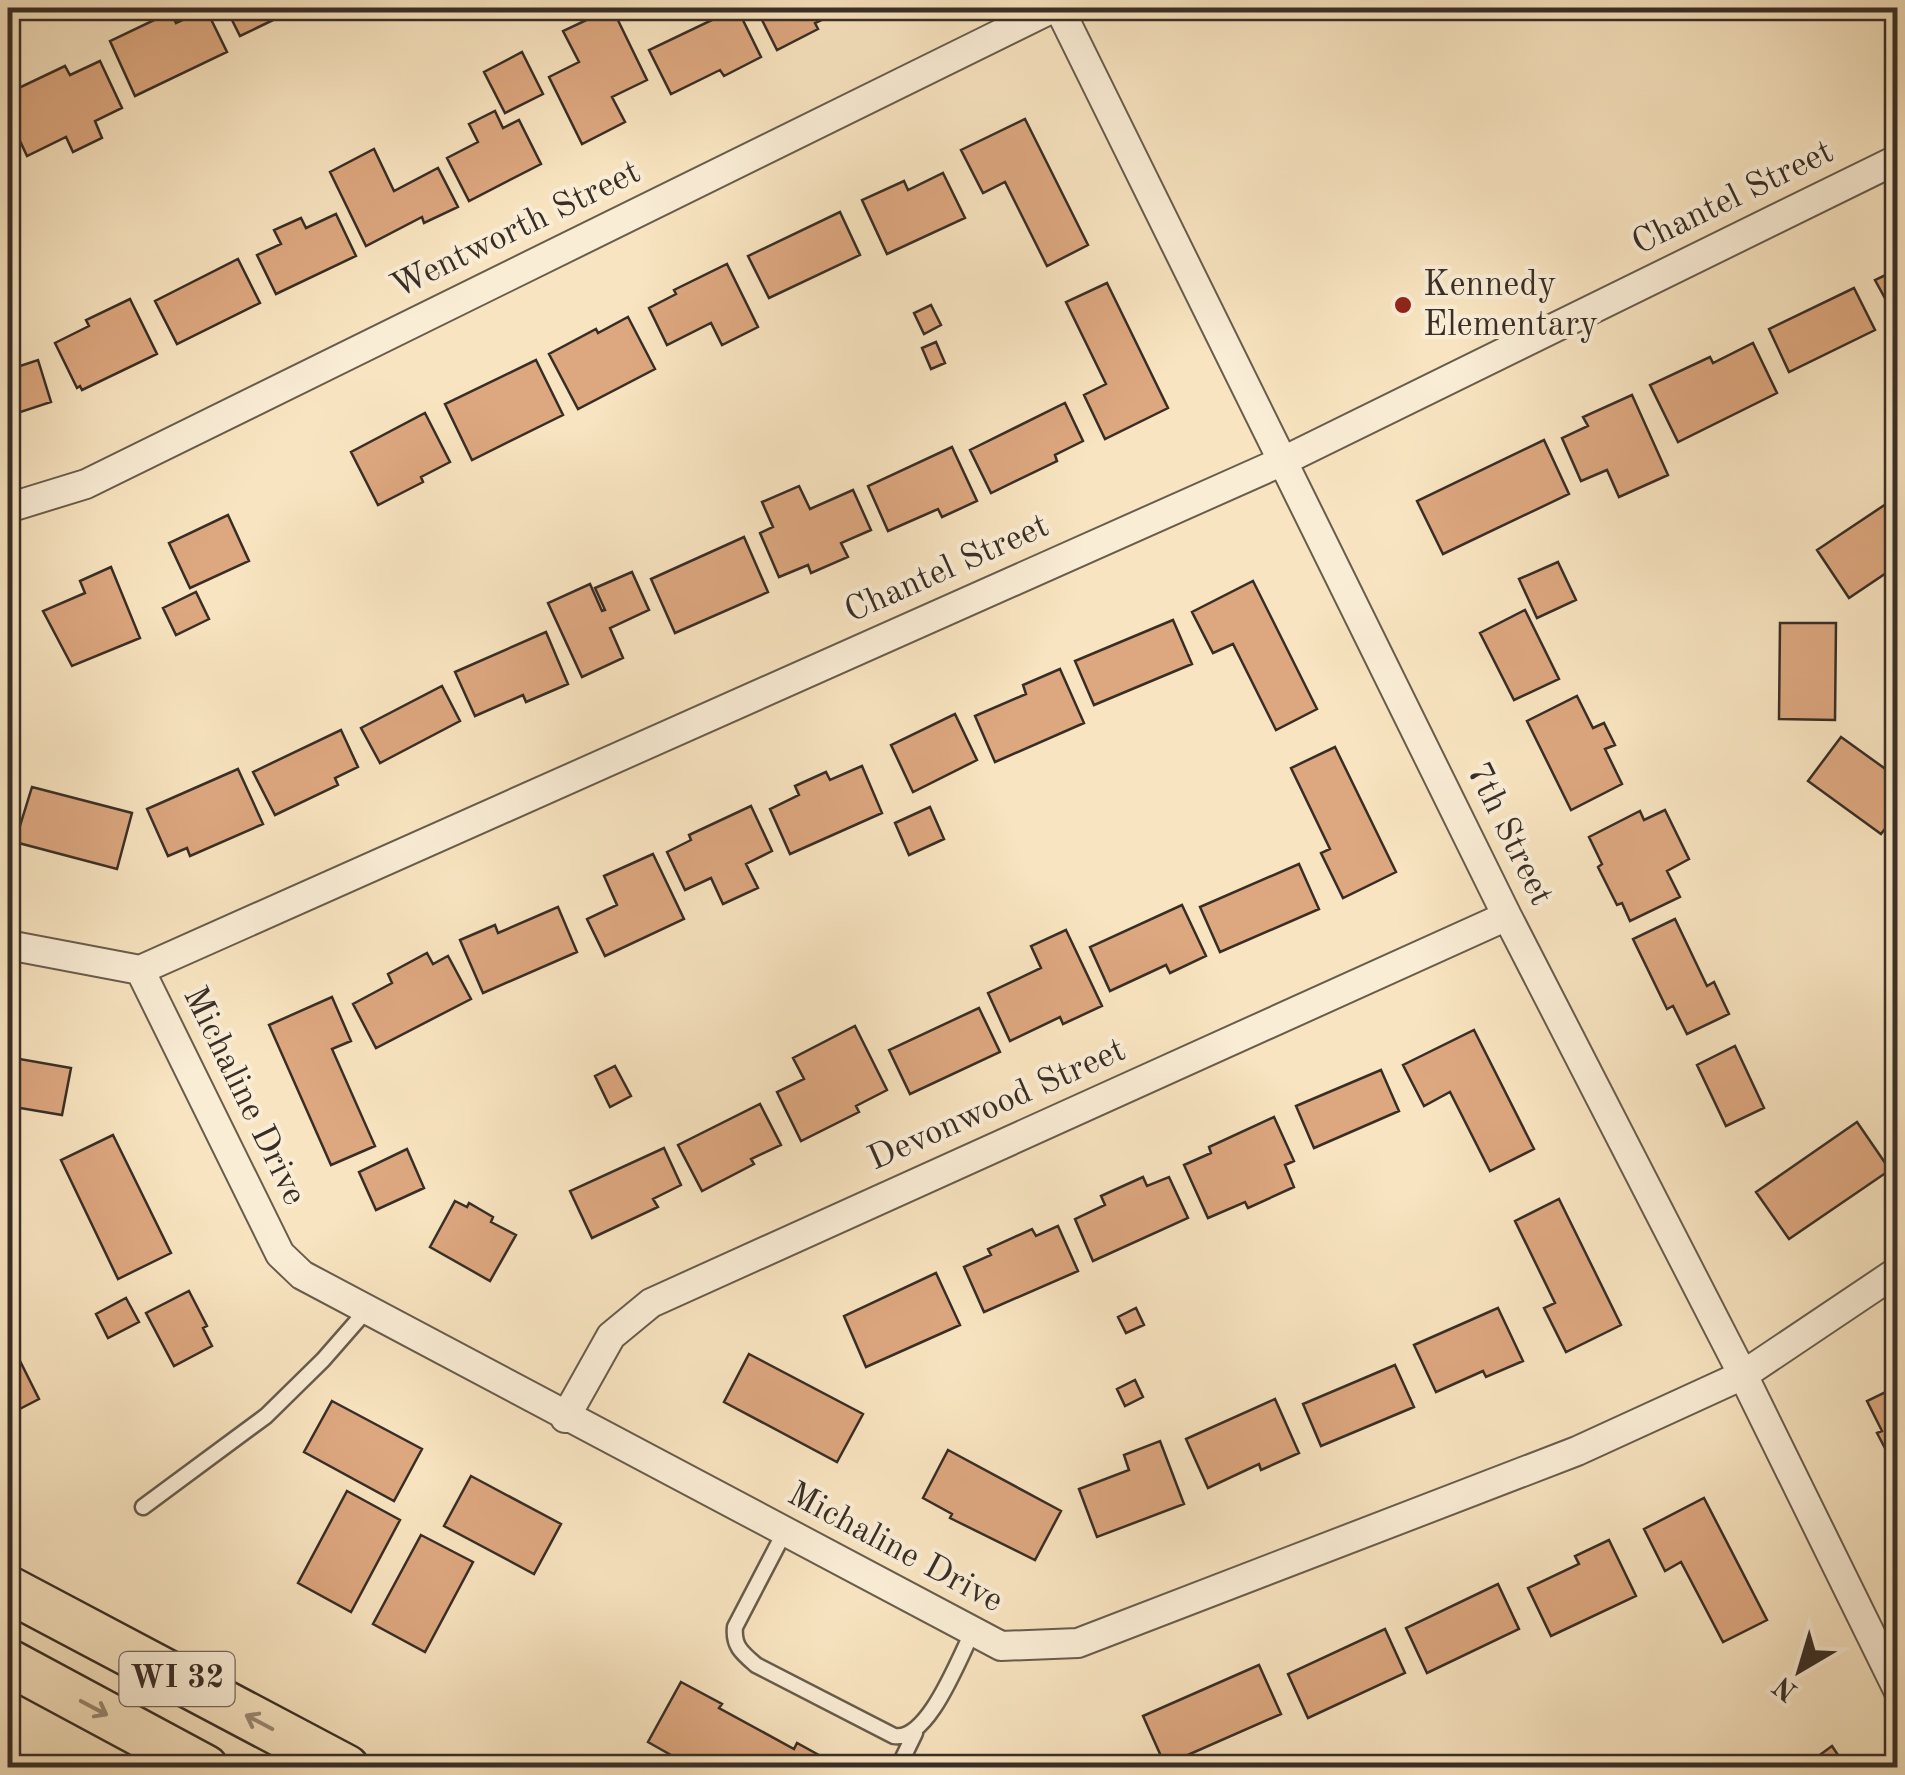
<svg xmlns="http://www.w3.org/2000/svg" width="1905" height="1775" font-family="'Old Standard TT',serif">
<rect width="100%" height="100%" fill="#f8e4c0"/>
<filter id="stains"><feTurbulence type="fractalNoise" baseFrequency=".002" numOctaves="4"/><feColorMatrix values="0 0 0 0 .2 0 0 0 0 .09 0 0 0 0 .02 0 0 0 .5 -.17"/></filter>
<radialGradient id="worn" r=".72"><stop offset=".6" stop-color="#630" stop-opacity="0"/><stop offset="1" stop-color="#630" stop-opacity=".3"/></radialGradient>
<!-- building -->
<path fill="#dda77f" stroke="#382e26" stroke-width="2.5" d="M226 8H298L240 36Z
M612 8 647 80 612 97 625 122 582 144 549 77 579 62 563 31Z
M737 8 761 57 724 76 720 70 671 94 649 50Z
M756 8H847L815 23 818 29 777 50Z
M206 9 227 52 135 96 110 41 171 12 176 23Z
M522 52 543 94 505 113 484 72Z
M100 61 122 108 95 121 102 138 73 152 66 137 27 156 8 115V93L65 66 70 75Z
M495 111 503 128 519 120 541 164 469 201 447 158 478 142 469 124Z
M1025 119 1088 245 1047 266 1005 182 983 193 961 150Z
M374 149 394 191 438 168 458 207 424 223 422 217 366 246 330 172Z
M943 173 965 218 887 254 862 200 904 181 908 190Z
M840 212 860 255 769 298 748 256Z
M336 214 356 256 276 294 257 255 281 244 274 230 301 218 306 228Z
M238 259 260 303 177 344 155 301Z
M727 264 758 327 722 345 711 323 667 345 649 308 676 294 674 290Z
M1898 269V322L1875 280Z
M1107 283 1168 408 1105 439 1084 395 1106 384 1066 302Z
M1854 288 1875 330 1789 372 1769 329Z
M130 299 157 354 82 390 80 386 77 388 55 343 89 326 86 320Z
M931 305 941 325 924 334 914 313Z
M628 317 655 369 578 409 549 354 596 329 598 333Z
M936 342 945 363 931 369 922 348Z
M1753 343 1777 393 1678 442 1650 385 1710 357 1713 363Z
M38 360 51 402 14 414 15 419 8 422V370Z
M536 360 563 415 472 460 445 404Z
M1632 395 1668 475 1619 497 1607 470 1581 481 1562 438 1588 426 1583 417Z
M1065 403 1083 441 1055 455 1057 461 991 493 970 450Z
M425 413 450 462 421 477 423 482 378 505 351 452Z
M1544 440 1569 494 1443 554 1417 501Z
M952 447 977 501 942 517 938 509 888 531 868 486Z
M799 486 810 509 853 490 871 530 841 543 848 557 811 573 808 565 779 577 760 533 773 527 762 502Z
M1898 496V565L1849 598 1817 550Z
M228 515 249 561 190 588 169 543Z
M744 537 768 592 675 633 651 579Z
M1558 562 1576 600 1537 618 1519 579Z
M111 567 140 638 72 666 43 611 85 593 80 581Z
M632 572 649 610 610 628 623 658 582 677 548 603 590 584 602 611 605 610 595 588Z
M1253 581 1317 709 1276 730 1233 644 1213 653 1192 612Z
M196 592 209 619 176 635 163 608Z
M8 603 19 651 8 654Z
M1525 610 1559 679 1514 700 1480 633Z
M1173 620 1192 664 1094 705 1075 661Z
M1780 623H1836L1835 720 1779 719Z
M546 632 568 684 526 702 523 695 475 716 455 672Z
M1060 669 1084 723 995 762 975 716 1026 694 1023 685Z
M442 686 460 721 380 763 361 728Z
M1577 696 1593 728 1604 723 1615 745 1605 749 1622 784 1571 810 1527 721Z
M955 714 977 760 913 792 891 745Z
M341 730 358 767 335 778 338 785 275 815 253 772Z
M1841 737 1898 778V812L1881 834 1808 781Z
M1335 747 1396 872 1343 898 1321 853 1330 849 1291 768Z
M862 766 882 813 790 854 770 809 799 795 795 786 826 772 830 780Z
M238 769 263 824 190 856 187 848 168 856 147 809Z
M32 787 132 813 117 869 15 842Z
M751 806 772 851 746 864 758 888 723 904 711 878 685 890 667 852 691 840 689 835Z
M930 807 944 839 909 855 895 823Z
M1665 810 1689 859 1667 871 1680 897 1630 921 1622 903 1617 905 1598 867 1602 864 1589 837 1640 811 1644 820Z
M653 854 684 919 605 956 587 919 617 905 604 876Z
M1299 864 1319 909 1220 952 1200 907Z
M1182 905 1206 956 1170 973 1166 965 1110 991 1090 947Z
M558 907 577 952 483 993 460 940 495 925 498 933Z
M1675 919 1707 986 1714 982 1729 1014 1687 1034 1673 1006 1667 1009 1633 939Z
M1066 930 1102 1006 1063 1024 1060 1017 1010 1041 988 993 1041 968 1031 946Z
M427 953 433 964 448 956 471 999 376 1048 353 1004 392 983 388 974Z
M332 997 351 1041 332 1049 375 1146 331 1165 269 1025Z
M979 1008 1000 1052 910 1094 889 1050Z
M855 1026 887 1090 856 1106 859 1112 801 1141 777 1092 804 1079 793 1058Z
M1474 1030 1534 1149 1490 1171 1450 1092 1424 1106 1403 1065Z
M1735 1046 1764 1108 1726 1126 1697 1065Z
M8 1047V1057L71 1068 62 1115 8 1106Z
M615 1066 631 1096 610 1107 595 1076Z
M1381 1070 1399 1111 1314 1148 1296 1106Z
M760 1104 781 1145 751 1159 754 1164 702 1191 678 1145Z
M1274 1117 1294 1161 1285 1165 1294 1187 1248 1208 1245 1202 1208 1218 1184 1165 1211 1153 1209 1147Z
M1857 1122 1890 1170 1789 1239 1756 1192Z
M113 1135 171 1253 118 1279 61 1160Z
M664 1148 681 1185 653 1199 658 1207 592 1238 570 1191Z
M407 1149 424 1188 376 1210 359 1172Z
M1143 1177 1147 1186 1169 1177 1188 1218 1093 1261 1075 1219 1105 1205 1101 1196Z
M1559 1199 1621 1325 1566 1352 1544 1308 1555 1303 1515 1221Z
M455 1201 467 1207 469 1203 493 1217 491 1222 516 1235 490 1281 430 1247Z
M1058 1226 1078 1271 984 1312 964 1267 991 1255 988 1249 1032 1229 1036 1236Z
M936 1273 960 1325 866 1367 844 1316Z
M189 1291 207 1326 203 1328 212 1346 174 1366 146 1313Z
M126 1298 139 1322 108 1338 96 1314Z
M1136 1308 1144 1325 1126 1333 1118 1317Z
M1498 1308 1523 1361 1486 1377 1483 1371 1436 1392 1414 1345Z
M8 1337 39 1399 8 1415Z
M749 1354 863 1414 837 1462 724 1402Z
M1395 1365 1414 1407 1321 1446 1303 1404Z
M1135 1380 1143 1397 1125 1406 1117 1389Z
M1898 1386V1473L1877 1433 1882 1431 1867 1401Z
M1275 1399 1299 1453 1261 1470 1259 1464 1208 1488 1186 1439Z
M332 1401 422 1449 394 1501 304 1452Z
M1160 1441 1184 1504 1097 1537 1079 1489 1129 1470 1124 1455Z
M948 1450 1061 1511 1035 1560 950 1518 952 1514 923 1498Z
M471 1476 561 1524 534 1574 444 1526Z
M347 1491 400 1520 351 1612 298 1583Z
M1704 1498 1767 1620 1723 1642 1681 1562 1665 1571 1644 1529Z
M421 1535 473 1562 425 1652 373 1624Z
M1609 1540 1636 1596 1551 1636 1528 1588 1579 1564 1575 1556Z
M1498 1584 1519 1629 1427 1673 1406 1628Z
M1385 1629 1405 1673 1308 1718 1288 1674Z
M1259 1665 1281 1714 1165 1765 1143 1716Z
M681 1682 722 1704 719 1708 794 1749 797 1743 837 1765 836 1768H694L648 1742Z
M1832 1746 1844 1764 1839 1768H1802Z"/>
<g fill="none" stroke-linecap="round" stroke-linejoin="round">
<!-- service casing -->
<g stroke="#685c4c" stroke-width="19">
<path id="service" d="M143 1507 266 1416 323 1360 365 1312
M784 1533 735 1627C733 1646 742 1653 756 1665L894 1736C928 1742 959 1658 973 1631
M898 1768 915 1733"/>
</g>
<!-- minor casing -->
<g stroke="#685c4c" stroke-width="32">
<path id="minor" d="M1059 8 1507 916 1743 1375 1898 1690
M8 508 86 484 1053 8
M8 945 140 970 1283 461 1898 159
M140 970 280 1254 302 1275 1001 1646 1078 1643 1577 1451 1743 1375 1898 1271
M565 1418 611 1336 651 1303 1507 916
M8 1764 14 1768"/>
</g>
<!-- primary casing -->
<g stroke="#382e26" stroke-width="50">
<path id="primary" d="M8 1589 346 1768
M8 1662 205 1768"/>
</g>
<!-- service -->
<use href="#service" stroke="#faedd6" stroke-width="14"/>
<!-- minor -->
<use href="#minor" stroke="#faedd6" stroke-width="28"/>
<!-- primary -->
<use href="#primary" stroke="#f8e4c0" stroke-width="45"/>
</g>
<!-- one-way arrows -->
<defs><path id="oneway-shaft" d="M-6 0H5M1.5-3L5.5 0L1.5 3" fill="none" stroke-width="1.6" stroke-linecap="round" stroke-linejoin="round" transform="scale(2.5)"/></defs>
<g stroke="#988973">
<use href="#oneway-shaft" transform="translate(94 1708) rotate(28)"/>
<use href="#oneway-shaft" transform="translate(259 1722) rotate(-152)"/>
</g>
<!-- markers -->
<circle fill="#8f2418" stroke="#faedd6" stroke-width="4" cx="1403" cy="305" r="10"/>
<g text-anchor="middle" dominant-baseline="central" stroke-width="8" stroke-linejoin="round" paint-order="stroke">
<!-- shield labels -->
<rect fill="#faedd6" stroke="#72675b" stroke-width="2.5" x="119.5" y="1652" width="115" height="54" rx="8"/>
<g font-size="32" font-weight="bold" fill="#382e26">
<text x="177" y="1679">WI 32</text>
</g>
<!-- street labels -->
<g font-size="35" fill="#382e26" stroke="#faedd6">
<text transform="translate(1733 198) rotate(-26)">Chantel Street</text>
<text transform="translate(516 230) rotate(-26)">Wentworth Street</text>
<text transform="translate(947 569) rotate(-24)">Chantel Street</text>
<text transform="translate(1509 834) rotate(64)">7th Street</text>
<text transform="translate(244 1096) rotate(64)">Michaline Drive</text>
<text transform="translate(997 1105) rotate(-24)">Devonwood Street</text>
<text transform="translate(895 1548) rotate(28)">Michaline Drive</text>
</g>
<!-- poi labels -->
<g font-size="35" fill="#382e26" stroke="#faedd6" text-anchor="start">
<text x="1423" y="285">Kennedy<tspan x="1423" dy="40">Elementary</tspan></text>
</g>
</g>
<!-- margin -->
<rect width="1905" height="1775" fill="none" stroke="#f8e4c0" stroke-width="40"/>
<rect x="10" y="10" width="1885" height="1755" fill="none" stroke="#382e26" stroke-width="5"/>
<rect x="20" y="20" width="1865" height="1735" fill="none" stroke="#382e26" stroke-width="2.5"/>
<!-- north arrow -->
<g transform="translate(1800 1670) rotate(218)" stroke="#faedd6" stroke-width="8" paint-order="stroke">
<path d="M0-8L18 38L0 25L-18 38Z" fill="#382e26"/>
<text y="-15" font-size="28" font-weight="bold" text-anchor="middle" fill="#382e26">N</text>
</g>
<rect width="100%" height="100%" filter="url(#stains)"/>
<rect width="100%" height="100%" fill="url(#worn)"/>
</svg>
